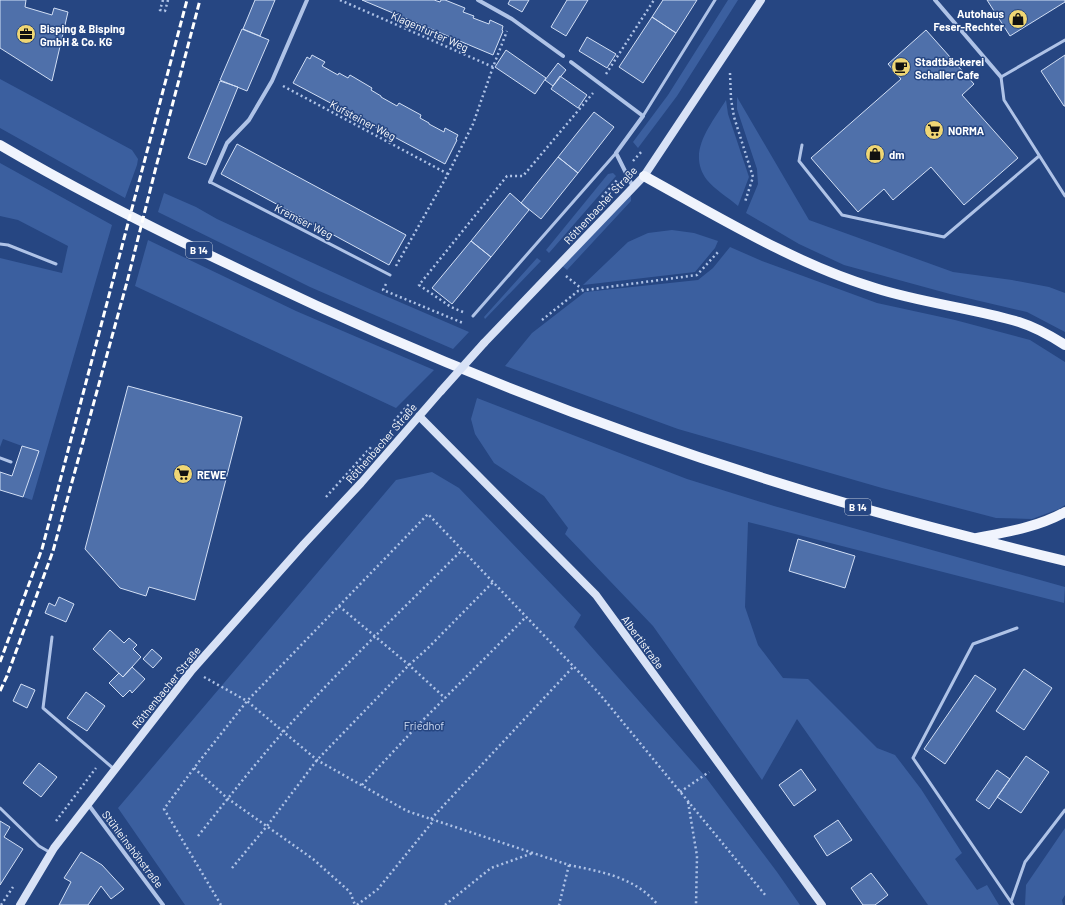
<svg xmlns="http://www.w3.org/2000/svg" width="1065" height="905" font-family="Barlow,sans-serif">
<rect width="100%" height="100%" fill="#264682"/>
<!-- green -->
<path fill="#3b5f9f" d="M728 0H738L677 96 638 148 633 142 668 95Z
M0 79 132 150 138 159 137 165 125 198 0 128Z
M737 97 809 220 953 272 1012 280 1049 287 1065 293V332L1027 312 950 294 844 265 799 244 746 213 758 184 757 169 737 109Z
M726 100 728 114 749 177 738 206C729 198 714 189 707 180 686 152 711 125 726 100Z
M0 163 112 225 32 500 23 497 22 446 3 439 0 447V258L62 273 68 246 18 220 0 216Z
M613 173 616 176 549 253 546 250 608 174Z
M164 193 196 207 217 219 374 291 469 332 453 349 310 287 158 212Z
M629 194 631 196V201L567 270 561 265Z
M672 230 694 233 718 241 715 248 695 272 583 285 628 242 648 233Z
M148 240 296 311 434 370 396 408 135 286Z
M730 247 762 261 877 303 955 320 1030 340 1065 362V505L1059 509 1032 519 996 518 882 488 678 429 505 366 532 333 585 292 698 280 713 268Z
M537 258 541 261 485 319 484 317Z
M477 398 687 479 774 506 1065 587 1064 603 748 522 745 607 758 645 783 678 808 679 877 748 895 755 921 789 962 853 955 859 977 890 987 885 999 905H928L797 719 762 780 653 626 565 534 568 528 544 496 494 463 475 434 471 419Z
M432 472 459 488 581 615 574 627 704 775 777 872 800 905H185L118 808 396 480Z
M1065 828V895L1062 900 1063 905H1025L1026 885Z"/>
<!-- building -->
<path fill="#4f70aa" stroke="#d2dff5" d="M0 0H26L25 7 52 15 54 8 68 12 52 81 0 48Z
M255 0H275L260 36 243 29Z
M362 0H434L440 2 441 0H445L465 8 463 12 474 16 473 18 489 24 490 20 503 26 502 30 503 31 493 55Z
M510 0H529L522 12 508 4Z
M567 0H588L566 36 551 27Z
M663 0H697L676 33 652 17Z
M987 0H1065V2L1010 36Z
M652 17 676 33 643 83 619 67Z
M242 29 269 40 247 91 220 80Z
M926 30 974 84 962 95 1018 158 964 205 931 167 893 200 884 189 858 212 811 158 901 79 888 64Z
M587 37 616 54 607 68 579 51Z
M506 50 546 78 535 94 495 67Z
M312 55 325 62 322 66 338 75 339 73 348 78 350 75 372 88 371 90 381 96V97L397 106 399 103 421 115 420 118 429 123V124L444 132 445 128 458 135 456 139 457 140 445 164 293 83 307 57 310 59Z
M1065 55V106H1064L1041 71Z
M558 63 566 70 553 86 545 80Z
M560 76 587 95 578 108 551 89Z
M220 81 238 87 206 165 188 158Z
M594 112 614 127 578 173 558 157Z
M237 144 406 235 389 265 221 174Z
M558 157 578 173 541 219 521 203Z
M510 193 529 210 491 257 471 241Z
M471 241 491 257 452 304 432 288Z
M128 386 242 417 195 600 149 587 146 596 120 588 85 549Z
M22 446 39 451 23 497 0 490V472L12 476Z
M798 539 855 556 845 588 789 571Z
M59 597 74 604 66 622 45 613 49 603 55 606Z
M110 630 124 643 129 638 137 645 133 649 141 657 123 677 93 649Z
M152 649 162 658 153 668 143 659Z
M132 667 145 679 132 693 130 690 123 697 109 683 119 673 123 677Z
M1024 669 1052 688 1024 730 996 711Z
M975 675 996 689 945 764 924 749Z
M21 684 35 690 27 708 13 701Z
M86 692 105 706 87 731 67 718Z
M1026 756 1049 772 1021 813 997 797Z
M39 763 57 777 41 797 23 783Z
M801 769 816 790 794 806 779 785Z
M997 770 1010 779 989 809 976 800Z
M838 820 852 840 827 856 814 836Z
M0 821 10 827 4 837 23 849 0 885Z
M81 852 102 865 124 889 111 899 101 886 88 905H59L71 882 64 878Z
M871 873 888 895 875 905H863L851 888Z"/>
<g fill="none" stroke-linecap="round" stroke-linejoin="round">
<!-- path -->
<path stroke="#afc3e7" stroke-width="2.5" stroke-dasharray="2 3" stroke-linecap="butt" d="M163 0 160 10 165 11 168 0
M340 0 493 67
M730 73 731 99 734 117 753 177 745 202
M606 74 654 0
M283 86 448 174
M633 161 642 151
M602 197 617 180
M396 266 448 174 473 124 493 67 507 31
M566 276 582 289
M386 284 383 290 463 323
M463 312 451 307 419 285 507 176H523L593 93
M542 320 578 291 697 275 718 252
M394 421 409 404
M326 497 372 446
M339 606 409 665 445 698
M204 677 247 701 317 760 407 811 569 865 559 905
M194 768 227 798 313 859 350 892 355 905
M362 785 420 723 526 617
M680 792 709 772
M688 802 697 856 696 905
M431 819 573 667
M56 821 96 768
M198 836C226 801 254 765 284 731 341 668 402 610 462 550
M569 865C602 872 635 877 658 905
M232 868 267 826 317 760 409 665 428 648 493 582
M1 905 13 887
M221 905 164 809 194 768 247 701 428 514 598 692 766 896
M357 905 378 889 434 820
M445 905 491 868 533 853"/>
<!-- lane -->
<path stroke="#afc3e7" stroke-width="3" d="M1065 40 1001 77 1004 100 1065 196
M643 116 715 0
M802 145 799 161 842 215 944 237 1039 156
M210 182 390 275
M0 244 8 245 56 264
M473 316 616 153
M0 458 11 462
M52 637 43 708 114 769
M0 808 39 846 51 853
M1011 902 1025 862 1065 810
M1013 905 913 758 973 644 1017 628"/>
<!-- street -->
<path stroke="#afc3e7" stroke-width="4" d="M478 0 512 19 563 56
M935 0 1001 77
M571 62 643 116 616 153 633 187
M210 182 227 143 249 120 272 81 307 0
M88 804 163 905"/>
<!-- secondary -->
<path stroke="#d8e2f6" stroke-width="8" d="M484 343 644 176 761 0
M419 416 596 595 822 905
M20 905 54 848 192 670 304 544 361 483 441 391"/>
<!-- primary -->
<path stroke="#f0f4fd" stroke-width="10" d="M0 145C75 189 152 228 230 265 432 363 643 445 859 507 927 527 996 544 1065 561
M644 176C717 216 795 264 875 288 922 303 972 308 1019 322 1035 327 1051 336 1065 345
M977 538C1007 532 1038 527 1065 512"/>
<!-- rail -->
<path stroke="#fff" stroke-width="3" stroke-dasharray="7 3" stroke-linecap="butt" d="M0 662 42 549 187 0
M0 691 7 676 53 551 127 282 156 167 200 0"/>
<!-- secondary-bridge -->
<path stroke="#d8e2f6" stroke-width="8" d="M441 391 484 343"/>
</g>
<!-- icons -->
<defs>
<g id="shop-disc" transform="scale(1)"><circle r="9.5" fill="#efd674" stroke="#264682"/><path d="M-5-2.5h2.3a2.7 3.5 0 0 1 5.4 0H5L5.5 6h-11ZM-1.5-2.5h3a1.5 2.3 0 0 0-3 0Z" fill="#111"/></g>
<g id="office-disc" transform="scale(1)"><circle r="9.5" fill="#efd674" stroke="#264682"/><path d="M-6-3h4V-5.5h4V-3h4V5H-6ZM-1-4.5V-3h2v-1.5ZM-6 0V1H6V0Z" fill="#111"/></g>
<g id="cafe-disc" transform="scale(1)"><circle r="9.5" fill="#efd674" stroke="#264682"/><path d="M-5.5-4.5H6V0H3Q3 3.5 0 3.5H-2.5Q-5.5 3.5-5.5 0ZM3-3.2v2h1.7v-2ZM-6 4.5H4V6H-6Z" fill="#111"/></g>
<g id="supermarket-disc" transform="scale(1)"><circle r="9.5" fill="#efd674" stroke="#264682"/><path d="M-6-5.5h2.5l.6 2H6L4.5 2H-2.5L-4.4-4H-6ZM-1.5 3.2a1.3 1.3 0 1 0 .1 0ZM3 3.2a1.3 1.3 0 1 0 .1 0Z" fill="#111"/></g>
</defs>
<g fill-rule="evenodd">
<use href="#shop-disc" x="1018" y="19"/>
<use href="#office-disc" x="26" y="34"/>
<use href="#cafe-disc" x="901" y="67"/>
<use href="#supermarket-disc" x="934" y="130"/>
<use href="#shop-disc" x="875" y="154"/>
<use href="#supermarket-disc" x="183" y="474"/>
</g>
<g text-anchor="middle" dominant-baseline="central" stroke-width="3" stroke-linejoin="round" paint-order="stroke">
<!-- shield labels -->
<g fill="#264682" stroke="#bec8da" stroke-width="1">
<rect x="186" y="242" width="26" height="16" rx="3"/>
<rect x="845" y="499" width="26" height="16" rx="3"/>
</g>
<g font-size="10" font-weight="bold" fill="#fff">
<text x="199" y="250">B 14</text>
<text x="858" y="507">B 14</text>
</g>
<!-- poi labels -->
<g font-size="11" font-weight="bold" fill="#fff" stroke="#264682" text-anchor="start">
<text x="1004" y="13" text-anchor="end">Autohaus<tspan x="1004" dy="13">Feser-Rechter</tspan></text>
<text x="40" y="28">Bisping &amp; Bisping<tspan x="40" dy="13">GmbH &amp; Co. KG</tspan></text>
<text x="915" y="61">Stadtbäckerei<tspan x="915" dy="13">Schaller Cafe</tspan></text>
<text x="948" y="130">NORMA</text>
<text x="889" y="154">dm</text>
<text x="197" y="474">REWE</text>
</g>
<!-- street labels -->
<g font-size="11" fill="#fff" stroke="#264682">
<text transform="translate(430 31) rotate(24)">Klagenfurter Weg</text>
<text transform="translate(363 120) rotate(28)">Kufsteiner Weg</text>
<text transform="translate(600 205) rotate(-47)">Röthenbacher Straße</text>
<text transform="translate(304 221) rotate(27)">Kremser Weg</text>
<text transform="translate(381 443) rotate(-49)">Röthenbacher Straße</text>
<text transform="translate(643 642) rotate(54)">Albertistraße</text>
<text transform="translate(166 687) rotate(-51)">Röthenbacher Straße</text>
<text transform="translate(133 849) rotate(53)">Stühleinshöhstraße</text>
</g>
<!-- park labels -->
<g font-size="11" fill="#d2dff5" stroke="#264682">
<text x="424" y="725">Friedhof</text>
</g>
</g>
</svg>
